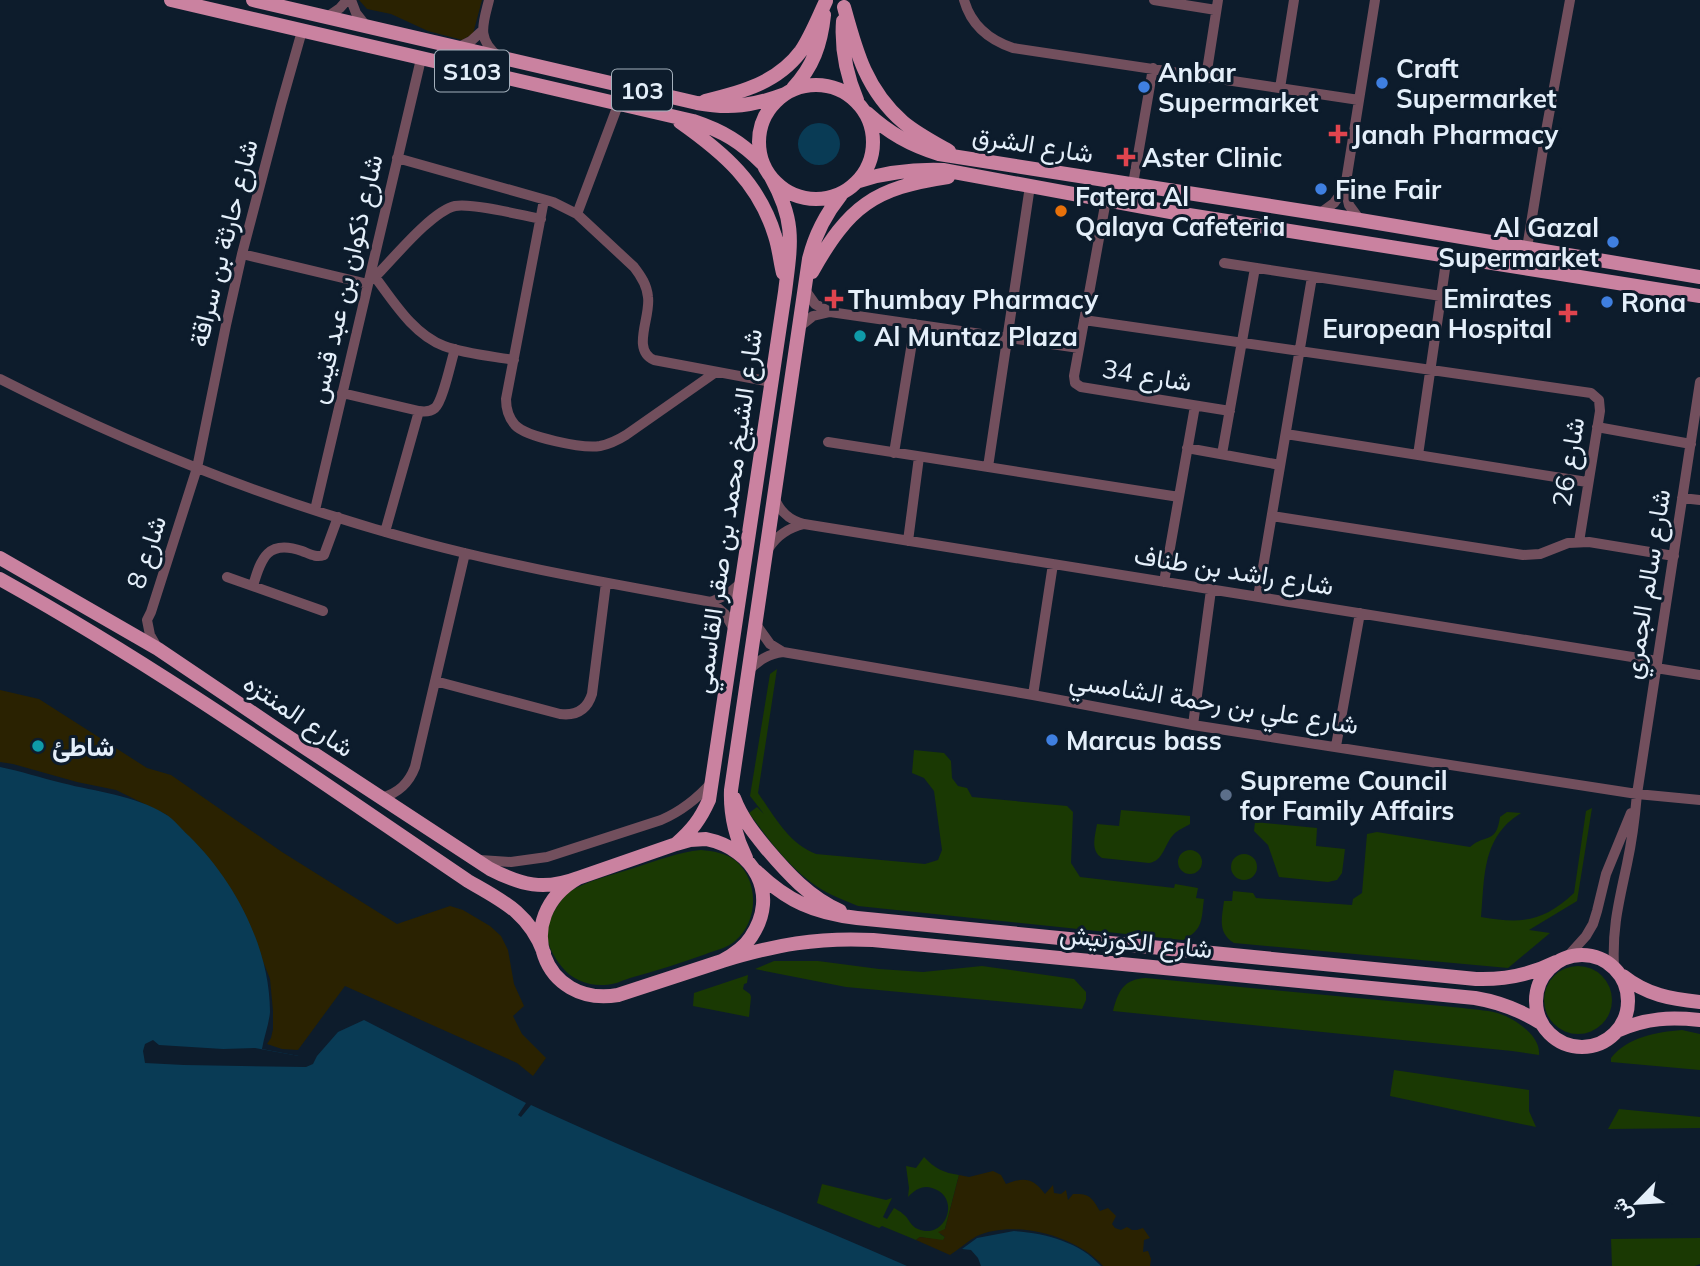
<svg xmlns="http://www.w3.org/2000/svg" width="1700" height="1266" font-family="Mulish,Vazirmatn,sans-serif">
<rect width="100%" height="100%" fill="#0d1c2c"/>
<!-- green -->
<path fill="#1a3903" d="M777 669 758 793C774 816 789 844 816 854L925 864 938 860 942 850 934 791 924 778 912 773 914 750 944 753 951 761 952 778 958 786 967 788 972 797 1067 806 1073 812 1071 863 1080 877 1174 888 1175 884 1198 888 1196 898 1204 899C1201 920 1204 929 1183 940L858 906C849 902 840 899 832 895 796 877 772 844 749 813L757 807 764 814 750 796 770 674Z
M1592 808 1577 901 1529 930 1550 933 1508 968 1234 943C1217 932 1222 918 1224 901H1232L1233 891 1253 893 1256 898 1352 905 1353 899 1362 893 1367 834 1377 832 1470 847C1486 833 1496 845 1500 817L1507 812 1521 813C1515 817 1508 822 1504 827 1482 851 1484 887 1481 917 1522 924 1543 922 1574 893L1586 811Z
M1121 810 1190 816V824C1185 827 1178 830 1174 834 1164 844 1164 861 1149 863L1102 858C1090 850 1095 837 1097 824L1119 826Z
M1255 822 1317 828 1316 846 1345 849 1342 873 1337 880 1328 882 1279 877 1268 845 1254 831Z
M1178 862a12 12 0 1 1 24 0a12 12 0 1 1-24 0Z
M701 850C713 851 726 853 736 861 759 881 759 921 735 941 727 948 716 950 706 954 681 963 656 971 630 978 621 981 614 985 604 985 589 986 572 980 562 967 555 959 547 945 547 934 547 921 560 899 569 892 588 880 613 875 634 868 656 861 678 852 701 850Z
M1231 867a13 13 0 1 1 26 0a13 13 0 1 1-26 0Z
M774 961H818L879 969 923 972 982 966 1074 979 1086 992V1000L1082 1009 846 987 755 969Z
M1544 1000a34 34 0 1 1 68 0a34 34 0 1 1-68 0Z
M748 975 747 983 744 984 743 989 750 994 751 997 749 1017 693 1006 694 993Z
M1146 978 1463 1008C1476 1010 1491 1010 1503 1015 1518 1021 1541 1037 1539 1055L1512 1051 1113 1011C1118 992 1123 979 1146 978Z
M1682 1030 1700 1034V1070L1611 1062V1058C1628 1037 1656 1032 1682 1030Z
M1394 1070 1529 1090V1111L1536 1127 1390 1096Z
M1619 1109 1700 1117V1128L1608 1129Z
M924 1157C934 1168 944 1173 959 1175L945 1229 940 1234 945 1237 943 1241 920 1237 916 1240 882 1226 879 1228 817 1203 822 1184 886 1200 892 1198 883 1217 887 1219 894 1208C897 1210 900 1211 903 1214 909 1218 910 1226 918 1229 946 1241 962 1196 932 1188 922 1185 915 1190 908 1197L909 1188 906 1166 916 1168Z
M1700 1238V1264L1695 1266H1612L1611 1239Z"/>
<!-- sand -->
<path fill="#2a2201" d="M359 0H482L473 34 462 40 428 31 391 14 367 9Z
M0 690 39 699 147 768 171 775 282 852 397 924 450 906 463 910 490 926 501 936 508 950 514 984 524 1006 513 1016 522 1034 546 1058 533 1076 517 1063 345 986 298 1050 282 1049 267 1044 271 1038 273 1029V1011L270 979 241 906 167 815 116 790 77 782 13 764 0 762Z
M993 1171 1001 1175 1006 1184C1024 1177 1033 1178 1045 1194L1053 1185 1054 1193 1061 1194 1066 1190 1068 1200 1073 1194C1090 1193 1092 1198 1100 1211L1108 1208 1116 1216 1112 1224 1115 1228 1121 1230 1127 1227 1132 1230H1137L1143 1228 1150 1238 1144 1240 1143 1252 1148 1251 1151 1259 1150 1266H1103C1077 1236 1014 1219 977 1236 968 1241 959 1249 950 1255L916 1240 920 1237 943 1240 945 1237 938 1232 945 1229 959 1175 969 1177Z"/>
<!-- water -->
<path fill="#093b55" d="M798 144a21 21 0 1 1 42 0a21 21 0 1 1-42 0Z
M0 767C21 771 41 778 62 783 97 792 134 795 165 814 174 819 181 829 189 836 234 880 270 947 270 1012 269 1024 264 1037 262 1049L299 1056H317L338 1032 364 1020 526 1103 518 1115 521 1117 531 1105C655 1163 782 1211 907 1266H0Z
M1014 1231C1045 1233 1080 1242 1101 1266H981L978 1258 971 1250 962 1249 977 1238Z"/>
<!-- pier -->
<path fill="#0d1c2c" d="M153 1040 159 1045 223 1049 255 1048 299 1056H317L313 1064 306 1067 184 1065 145 1063 143 1051 145 1044Z"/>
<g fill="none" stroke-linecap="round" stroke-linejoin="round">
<!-- minor -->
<path stroke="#724f5d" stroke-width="10" d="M351 0 356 13 367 27
M489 0C483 24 476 39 499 57
M964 0C971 25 989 40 1013 48L1359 100
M1154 0 1216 10
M327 17 340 8 347 0
M457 48 471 41 482 31
M1206 77 1218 0
M1280 88 1294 0
M397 158 553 202 577 214 634 267C641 276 647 285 648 297 651 317 631 350 654 360L771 382
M1133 184 1153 68
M544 200 506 399C506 409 508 417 515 425 526 437 583 449 600 446 610 444 618 440 626 435L716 372
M1106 200 1074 376 1075 383 1081 387 1230 411
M577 214 618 105
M1319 214 1334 203 1345 188
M1360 220 1349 205 1345 188 1375 0
M1527 248 1546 131 1570 0
M242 254 368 284
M1224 263 1441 296
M372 273C392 299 412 334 444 346 466 354 491 356 514 360
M375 277C393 259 432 211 455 206 474 203 520 215 541 219
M805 290 815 304 830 312 1079 348
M1084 320 1591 393 1599 400 1600 411 1579 542
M799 327 813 316 830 312
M0 379C135 448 278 504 425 543 519 568 615 584 711 602L725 614 735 631
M342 393 419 411C425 412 430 412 435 408 443 401 451 361 455 349
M1597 427 1691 444
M1286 434 1587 482
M828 442 1179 497
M1187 448 1280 465
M894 453 915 324
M1222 454 1255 268
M1418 455 1447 255
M988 467 1030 186
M774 497C780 512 789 520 804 524L1657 661
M1682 498 1700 500
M315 510 421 59
M1272 516 1523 555 1540 554 1568 543 1589 542 1674 556
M385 532 419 411
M908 541 919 457
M768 549C777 535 788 528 804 524
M227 577 323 611
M1164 582 1195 406
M253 586C261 558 268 539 302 551 310 554 316 558 324 555L338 517
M1258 597 1312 277
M711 602 728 594 742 582
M755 623 770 644 783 652
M158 649 150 635 147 620 151 612 197 468 226 325 242 254 281 105 302 31
M1656 668 1700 675
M748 671C759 660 768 654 783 652L1033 695 1193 725 1637 794 1700 800
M435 681 560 714C576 716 587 710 592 694L606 583
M1033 695 1053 564
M1193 725 1211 590
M1336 746 1360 613
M381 798C399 793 409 783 415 767L465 553
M480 860 511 862 547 857 661 820C682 811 697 799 712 782
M1568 956 1586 936 1593 924 1597 911 1606 874 1631 813
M1614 967C1612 927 1619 902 1627 864 1632 841 1635 817 1637 794L1700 382"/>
<!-- major -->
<path stroke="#ca82a0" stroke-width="14" d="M171 0 693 121C723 131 741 142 763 164
M253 0 697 103C730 109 753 106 785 94
M844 7C856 51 866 90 903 122 916 133 933 142 949 151
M843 21C841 49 846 74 857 100
M759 142a57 57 0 1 1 114 0a57 57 0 1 1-114 0Z
M793 88C813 67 821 44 824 15
M705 101C742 92 777 83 801 51 811 36 818 18 826 1
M867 113C889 133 910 145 939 154L1360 220 1700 277
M680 122C724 153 759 183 775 236 779 248 780 261 783 273
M859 181C887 172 913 169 943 170L1176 213 1700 296
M812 272C849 206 874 188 948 177
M0 558 158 649 281 732 490 869C521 885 544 891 578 878
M0 579C162 669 314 777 468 881 503 901 529 913 544 953
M734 798C741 817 753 832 766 848 788 874 809 897 840 911
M706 839C754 849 780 894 751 937 744 948 733 955 722 961L618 995C543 1008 510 917 578 878L676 844 690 840Z
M676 844C692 830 700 820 709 800L785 292C791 243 796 222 771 177
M746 858C735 836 730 815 731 790L809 259C815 234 825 215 841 195
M756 871C787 901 814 913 857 918L1476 979C1505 980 1530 975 1556 962
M1536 1001a46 46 0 1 1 92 0a46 46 0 1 1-92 0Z
M722 961C775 945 817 937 873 940L1475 998C1499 1002 1520 1010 1541 1023
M1623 976C1647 995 1671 999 1700 1002
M1619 1030C1648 1018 1669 1017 1700 1020"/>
</g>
<!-- markers -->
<g fill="#3f7fe0" stroke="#0d1c2c" stroke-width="2.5">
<circle cx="1382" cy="83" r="7"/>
<circle cx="1144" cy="87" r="7"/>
<circle cx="1321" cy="189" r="7"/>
<circle cx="1613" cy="242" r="7"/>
<circle cx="1607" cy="302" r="7"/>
<circle cx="1052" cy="740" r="7"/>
</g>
<g fill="#e0444e" stroke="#0d1c2c" stroke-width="2.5">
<path d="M1334.5 123.5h7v7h7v7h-7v7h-7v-7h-7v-7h7z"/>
<path d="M1122.5 146.5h7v7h7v7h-7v7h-7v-7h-7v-7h7z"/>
<path d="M830.5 288.5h7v7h7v7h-7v7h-7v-7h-7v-7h7z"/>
<path d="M1564.5 302.5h7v7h7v7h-7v7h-7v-7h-7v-7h7z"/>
</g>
<circle fill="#e8710a" stroke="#0d1c2c" stroke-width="2.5" cx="1061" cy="211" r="7"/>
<g fill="#0f9aa8" stroke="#0d1c2c" stroke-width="2.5">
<circle cx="860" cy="336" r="7"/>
<circle cx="38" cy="746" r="7"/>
</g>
<circle fill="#5c6f8a" stroke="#0d1c2c" stroke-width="2.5" cx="1226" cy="795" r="7"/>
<g text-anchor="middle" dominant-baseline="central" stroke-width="6" stroke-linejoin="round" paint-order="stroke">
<!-- shield labels -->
<g fill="#0d1c2c" stroke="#a4b0bc" stroke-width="2">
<rect x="435" y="50.5" width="74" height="41" rx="5"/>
<rect x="612" y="69.5" width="60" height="41" rx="5"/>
</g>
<g font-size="24" font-weight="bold" fill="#e4effa">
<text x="472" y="71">S103</text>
<text x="642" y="90">103</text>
</g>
<!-- poi labels -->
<g font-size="26" font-weight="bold" fill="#e4effa" stroke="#0d1c2c" text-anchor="start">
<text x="1396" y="68">Craft<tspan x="1396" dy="30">Supermarket</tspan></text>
<text x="1158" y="72">Anbar<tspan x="1158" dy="30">Supermarket</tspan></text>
<text x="1352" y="134">Janah Pharmacy</text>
<text x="1142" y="157">Aster Clinic</text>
<text x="1335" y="189">Fine Fair</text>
<text x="1075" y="196">Fatera Al<tspan x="1075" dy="30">Qalaya Cafeteria</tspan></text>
<text x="1599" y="227" text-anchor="end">Al Gazal<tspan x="1599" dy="30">Supermarket</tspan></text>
<text x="1552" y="298" text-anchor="end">Emirates<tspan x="1552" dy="30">European Hospital</tspan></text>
<text x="848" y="299">Thumbay Pharmacy</text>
<text x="1621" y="302">Rona</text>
<text x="874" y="336">Al Muntaz Plaza</text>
<text x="1066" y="740">Marcus bass</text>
<text x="52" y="746">شاطئ</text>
<text x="1240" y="780">Supreme Council<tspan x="1240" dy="30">for Family Affairs</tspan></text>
</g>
<!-- street labels -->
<g font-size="26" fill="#e4effa" stroke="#0d1c2c">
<text transform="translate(1033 144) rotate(9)">شارع الشرق</text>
<text transform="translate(223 243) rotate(-76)">شارع حارثة بن سراقة</text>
<text transform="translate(345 279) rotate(-77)">شارع ذكوان بن عبد قيس</text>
<text transform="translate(1147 375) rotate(9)">شارع 34</text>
<text transform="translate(1568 462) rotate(-81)">شارع 26</text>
<text transform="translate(727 511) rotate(-82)">شارع الشيخ محمد بن صقر القاسمي</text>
<text transform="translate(146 552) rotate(-72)">شارع 8</text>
<text transform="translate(1234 570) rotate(9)">شارع راشد بن طناف</text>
<text transform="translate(1646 584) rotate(-81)">شارع سالم الجمري</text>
<text transform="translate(1214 702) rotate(9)">شارع علي بن رحمة الشامسي</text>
<text transform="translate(299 715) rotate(34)">شارع المنتزه</text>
<text transform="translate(1136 941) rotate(6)">شارع الكورنيش</text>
</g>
</g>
<!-- north arrow -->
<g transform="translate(1637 1203) rotate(245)" stroke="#0d1c2c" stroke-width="5" paint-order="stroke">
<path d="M0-5L12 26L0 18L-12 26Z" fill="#e4effa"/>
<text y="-10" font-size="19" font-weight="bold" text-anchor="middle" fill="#e4effa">ش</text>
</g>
</svg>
